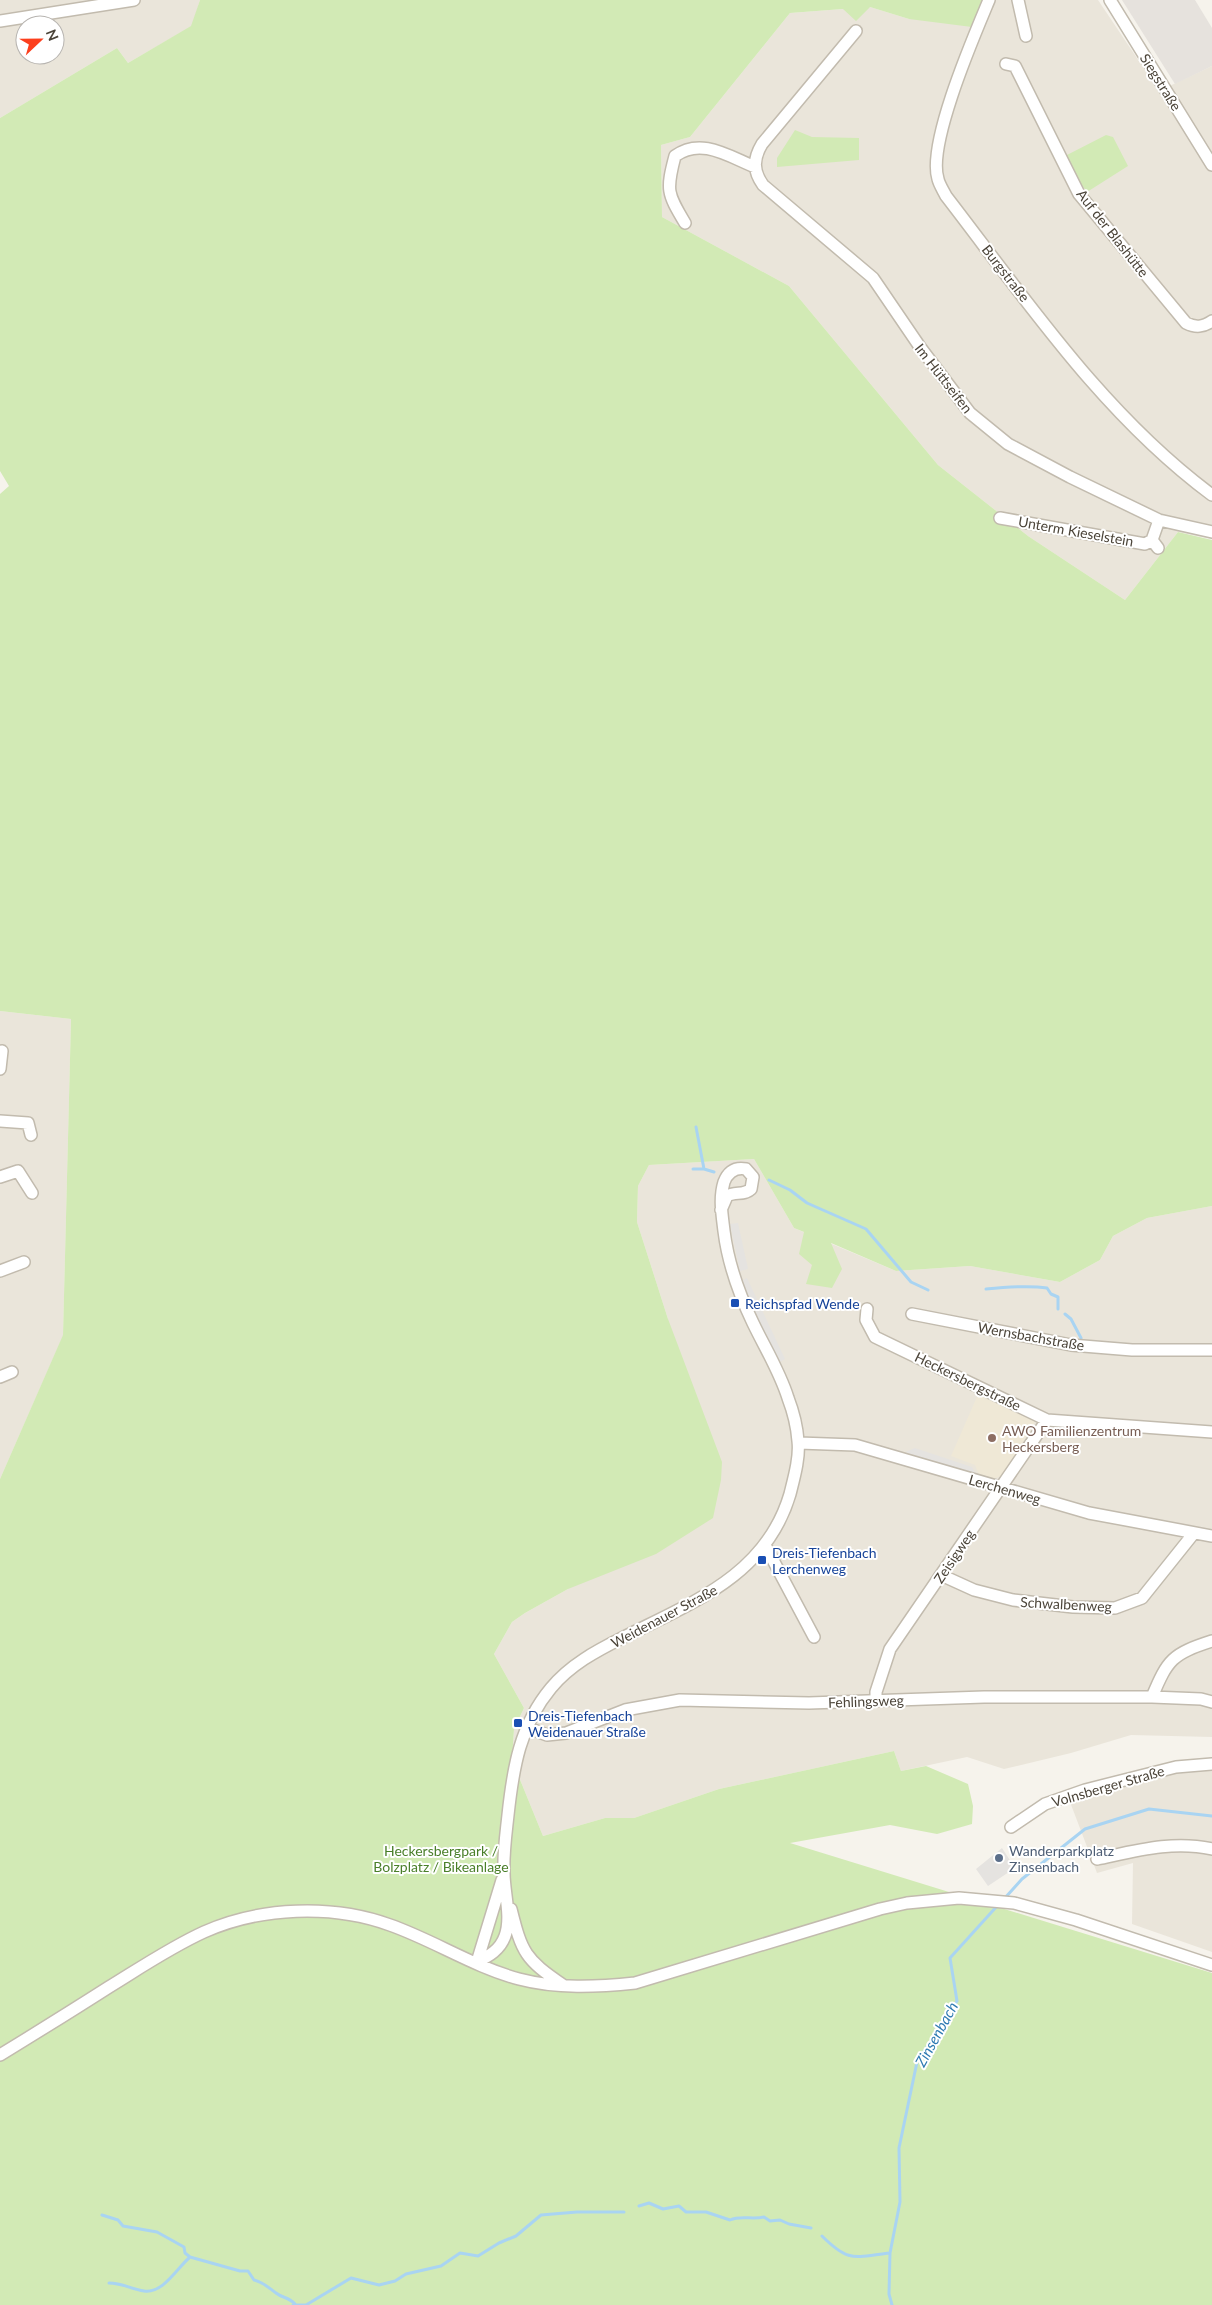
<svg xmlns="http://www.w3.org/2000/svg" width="1212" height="2305" viewBox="0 0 1212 2305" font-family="Lato,sans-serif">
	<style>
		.residential { fill: #eae5da; fill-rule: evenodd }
		.industrial { fill: #e6e2dd }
		.education { fill: #efe8d6 }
		.green { fill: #d2eab5 }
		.parking { fill: #e5e3e0 }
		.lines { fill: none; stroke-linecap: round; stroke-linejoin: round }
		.stream { stroke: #a9d4f2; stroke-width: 3 }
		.minor-casing { stroke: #c2bbae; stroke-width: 14 }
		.minor { stroke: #fff; stroke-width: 11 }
		.transit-dot { fill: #1a4fb4; stroke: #fff; stroke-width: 2 }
		.education-dot { fill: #8d6e63; stroke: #fff; stroke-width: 2 }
		.service-dot { fill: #5c6f8a; stroke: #fff; stroke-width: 2 }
		.labels { text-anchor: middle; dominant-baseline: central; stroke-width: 4; stroke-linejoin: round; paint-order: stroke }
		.street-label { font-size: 14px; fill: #4b4439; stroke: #fff }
		.transit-label { font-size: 14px; fill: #164399; stroke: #fff; text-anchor: start }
		.education-label { font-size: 14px; fill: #785e54; stroke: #fff; text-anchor: start }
		.park-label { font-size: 14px; fill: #4a7f2a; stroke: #fff }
		.service-label { font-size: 14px; fill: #4e5e75; stroke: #fff; text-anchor: start }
		.water-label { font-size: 15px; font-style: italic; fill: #2e7ab2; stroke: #fff }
	</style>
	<rect width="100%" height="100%" fill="#f6f3ec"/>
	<!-- residential -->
	<path class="residential" d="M0,0H200L192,26L128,63L117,48L0,118ZM25,25H55V55H25Z
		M983,0H1098L1159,91L1212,66V539L1178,532L1125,600L1028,536L938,465L789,286L662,217L661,145L690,137L790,13L870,7L909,19Z
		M0,1011L71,1019L63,1336L0,1479Z
		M754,1159L794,1228L896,1271L970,1266L1060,1282L1100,1260L1113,1236L1147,1218L1212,1206V1737L1131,1735L1071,1753L1004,1769L967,1757L901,1771L894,1751L719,1789L634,1818H605L543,1836L512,1760L514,1729L524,1708L494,1654L512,1622L525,1613L568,1589L668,1319L637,1222L638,1186L649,1165Z
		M1212,1769V1952L1132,1924L1133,1863L1097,1873L1070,1802L1088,1792L1171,1772Z"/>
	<!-- industrial -->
	<path class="industrial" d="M1122,0H1195L1212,28V66L1175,84Z"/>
	<!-- education -->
	<path class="education" d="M980,1390L1036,1420L1002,1476L992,1479L979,1475L975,1465L951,1456Z"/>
	<!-- green -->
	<path class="green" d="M200,0H983L972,27L909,19L870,7L856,21L843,9L790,13L690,137L661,145L662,217L789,286L938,465L1028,536L1125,600L1178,532L1212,540V1206L1147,1218L1113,1236L1100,1260L1060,1282L970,1266L896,1271L831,1243L842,1269L832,1288L806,1284L812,1265L799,1254L804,1232L794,1228L754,1159L649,1165L638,1186L637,1222L668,1319L722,1462L721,1480L713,1518L656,1554L568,1589L525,1613L512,1622L494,1654L524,1708L514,1729L512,1760L543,1836L605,1818H634L719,1789L894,1751L901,1771L926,1766L968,1784L973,1806L972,1824L937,1834L890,1825L790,1843L1212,1973V2305H0V1479L63,1335L71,1019L0,1011V494L9,486L0,471V118L117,48L128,63L191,26Z
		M795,130L812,137L859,138V160L777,167V158Z
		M1106,135L1113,137L1128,166L1087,192L1076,177L1065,156Z"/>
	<!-- parking -->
	<path class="parking" d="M738,1223L748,1269L740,1271L730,1224Z
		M747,1278L785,1359L778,1363L741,1281Z
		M915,1448L972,1467L977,1476L905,1452Z
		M1002,1848L1015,1868L988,1886L976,1869Z"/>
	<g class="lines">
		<!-- stream -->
		<path class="stream" d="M696,1127L704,1169
			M693,1169H704L714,1172
			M769,1180L790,1190L807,1203L866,1229L911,1282L928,1290
			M986,1289C1006,1287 1028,1285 1047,1288L1051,1294L1058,1297V1309
			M1065,1314L1071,1319L1081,1338
			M1004,1899L1022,1879L1085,1829L1149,1809L1212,1816
			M639,2206L649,2203L663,2209L679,2206L686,2212H706L730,2220C741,2215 752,2220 764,2217L770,2221L780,2220L789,2224L811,2228
			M102,2215L118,2220L123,2226L157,2232L184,2247L185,2253L190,2257L240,2271H248L254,2280C263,2282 269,2288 276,2293C282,2298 289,2297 295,2304
			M822,2236C849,2263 854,2257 890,2253
			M109,2283C122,2283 131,2289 144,2291C163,2294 177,2268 190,2257
			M293,2305H306L351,2278L379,2285L395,2281L406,2274L441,2266L460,2253L478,2256L499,2243L516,2236L541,2215L577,2212H624
			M892,2305L889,2294L890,2253L900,2202L899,2148L917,2062L957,2001L950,1958L998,1905"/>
		<!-- minor casing -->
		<g class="minor-casing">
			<path id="minor" d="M989,0C974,36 927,144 938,179C939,184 943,190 946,196C1027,301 1104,415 1212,495
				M1018,0L1026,36
				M1110,0L1212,165
				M0,21L134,0
				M856,31L762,144C753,159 753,171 763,185L873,278L920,347L970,413L1008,444L1070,477L1159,520L1212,532
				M1006,64L1015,66L1079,194L1186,323C1196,328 1203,327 1212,321
				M685,223C667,193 666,190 675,156C701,137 728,156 755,167
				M1000,518L1145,544L1152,540
				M1158,548L1152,540L1159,520
				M0,1069L2,1051
				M0,1121L28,1123L31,1135
				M0,1177L18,1171L32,1193
				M0,1271L24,1262
				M867,1309L866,1320L875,1337L1047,1420L1212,1432
				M912,1314L1071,1345L1132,1350H1212
				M0,1377L12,1372
				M799,1443L855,1445L1089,1513L1212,1536
				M765,1545L814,1637
				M941,1575L974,1590L1013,1600L1073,1607L1115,1608L1142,1598L1194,1533
				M1152,1697C1168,1659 1172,1654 1212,1641
				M876,1699V1692L890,1649L1047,1420
				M526,1727L547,1735L566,1733L625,1710L680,1700L809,1703L984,1697H1152L1201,1699L1212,1702
				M1011,1827L1045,1804L1085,1790L1176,1767L1212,1764
				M1097,1859C1135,1851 1173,1840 1212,1849
				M511,1909C522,1953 525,1959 563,1985
				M477,1962C489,1956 500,1950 505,1936C512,1917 504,1893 504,1873C503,1854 506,1834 508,1815C513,1768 520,1725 551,1688C570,1665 596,1651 622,1638C691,1603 766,1576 790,1494C794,1478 800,1457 798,1441C797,1427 793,1411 788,1398C780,1372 765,1348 753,1323C739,1294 728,1263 724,1231C722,1214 719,1198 724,1182C728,1172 735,1167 746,1169L753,1177L751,1189C744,1196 735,1191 727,1196L721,1210
				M477,1962L502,1880
				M0,2055C36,2033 73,2010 109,1987C140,1968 171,1947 204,1932C260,1907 332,1904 390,1925C433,1940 474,1967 519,1979C557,1989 597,1987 635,1983L880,1909L907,1903L959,1898L1014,1903L1076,1920L1212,1965"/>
		</g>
		<!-- minor -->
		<use href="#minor" class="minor"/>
	</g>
	<!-- markers -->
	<g class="transit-dot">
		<rect x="730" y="1298" width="10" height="10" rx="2.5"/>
		<rect x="757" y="1555" width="10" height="10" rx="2.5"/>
		<rect x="513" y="1718" width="10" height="10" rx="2.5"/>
	</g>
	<circle class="education-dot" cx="992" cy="1438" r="5"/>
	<circle class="service-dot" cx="999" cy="1858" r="5"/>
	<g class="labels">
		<!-- street labels -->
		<g class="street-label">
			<text transform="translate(1161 82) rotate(58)">Siegstraße</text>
			<text transform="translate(1113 233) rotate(52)">Auf der Blashütte</text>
			<text transform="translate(1006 273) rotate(52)">Burgstraße</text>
			<text transform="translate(944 378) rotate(52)">Im Hüttseifen</text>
			<text transform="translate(1076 531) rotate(10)">Unterm Kieselstein</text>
			<text transform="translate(1031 1336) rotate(10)">Wernsbachstraße</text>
			<text transform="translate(968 1381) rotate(26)">Heckersbergstraße</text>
			<text transform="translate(1005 1489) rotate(16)">Lerchenweg</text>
			<text transform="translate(954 1556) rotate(-56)">Zeisigweg</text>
			<text transform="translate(1066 1604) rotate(3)">Schwalbenweg</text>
			<text transform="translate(664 1616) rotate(-28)">Weidenauer Straße</text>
			<text transform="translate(866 1701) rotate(-2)">Fehlingsweg</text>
			<text transform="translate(1108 1786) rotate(-16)">Volnsberger Straße</text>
		</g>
		<!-- transit labels -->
		<g class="transit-label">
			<text x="745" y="1303">Reichspfad Wende</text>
			<text x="772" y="1552">Dreis-Tiefenbach<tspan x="772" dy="16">Lerchenweg</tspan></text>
			<text x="528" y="1715">Dreis-Tiefenbach<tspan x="528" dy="16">Weidenauer Straße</tspan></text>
		</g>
		<!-- education labels -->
		<g class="education-label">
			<text x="1002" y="1430">AWO Familienzentrum<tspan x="1002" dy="16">Heckersberg</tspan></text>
		</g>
		<!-- park labels -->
		<g class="park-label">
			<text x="441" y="1850">Heckersbergpark /<tspan x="441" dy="16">Bolzplatz / Bikeanlage</tspan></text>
		</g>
		<!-- service labels -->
		<g class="service-label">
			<text x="1009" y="1850">Wanderparkplatz<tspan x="1009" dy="16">Zinsenbach</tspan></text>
		</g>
		<!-- water labels -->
		<g class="water-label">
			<text transform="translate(936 2034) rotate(-61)">Zinsenbach</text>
		</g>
	</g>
	<!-- north arrow -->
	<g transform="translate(40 40) rotate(68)"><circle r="24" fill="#ffffff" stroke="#b7b4b0"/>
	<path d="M0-4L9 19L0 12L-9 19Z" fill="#fc3f1d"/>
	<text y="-8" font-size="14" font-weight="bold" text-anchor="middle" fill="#4b4439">N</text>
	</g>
</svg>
